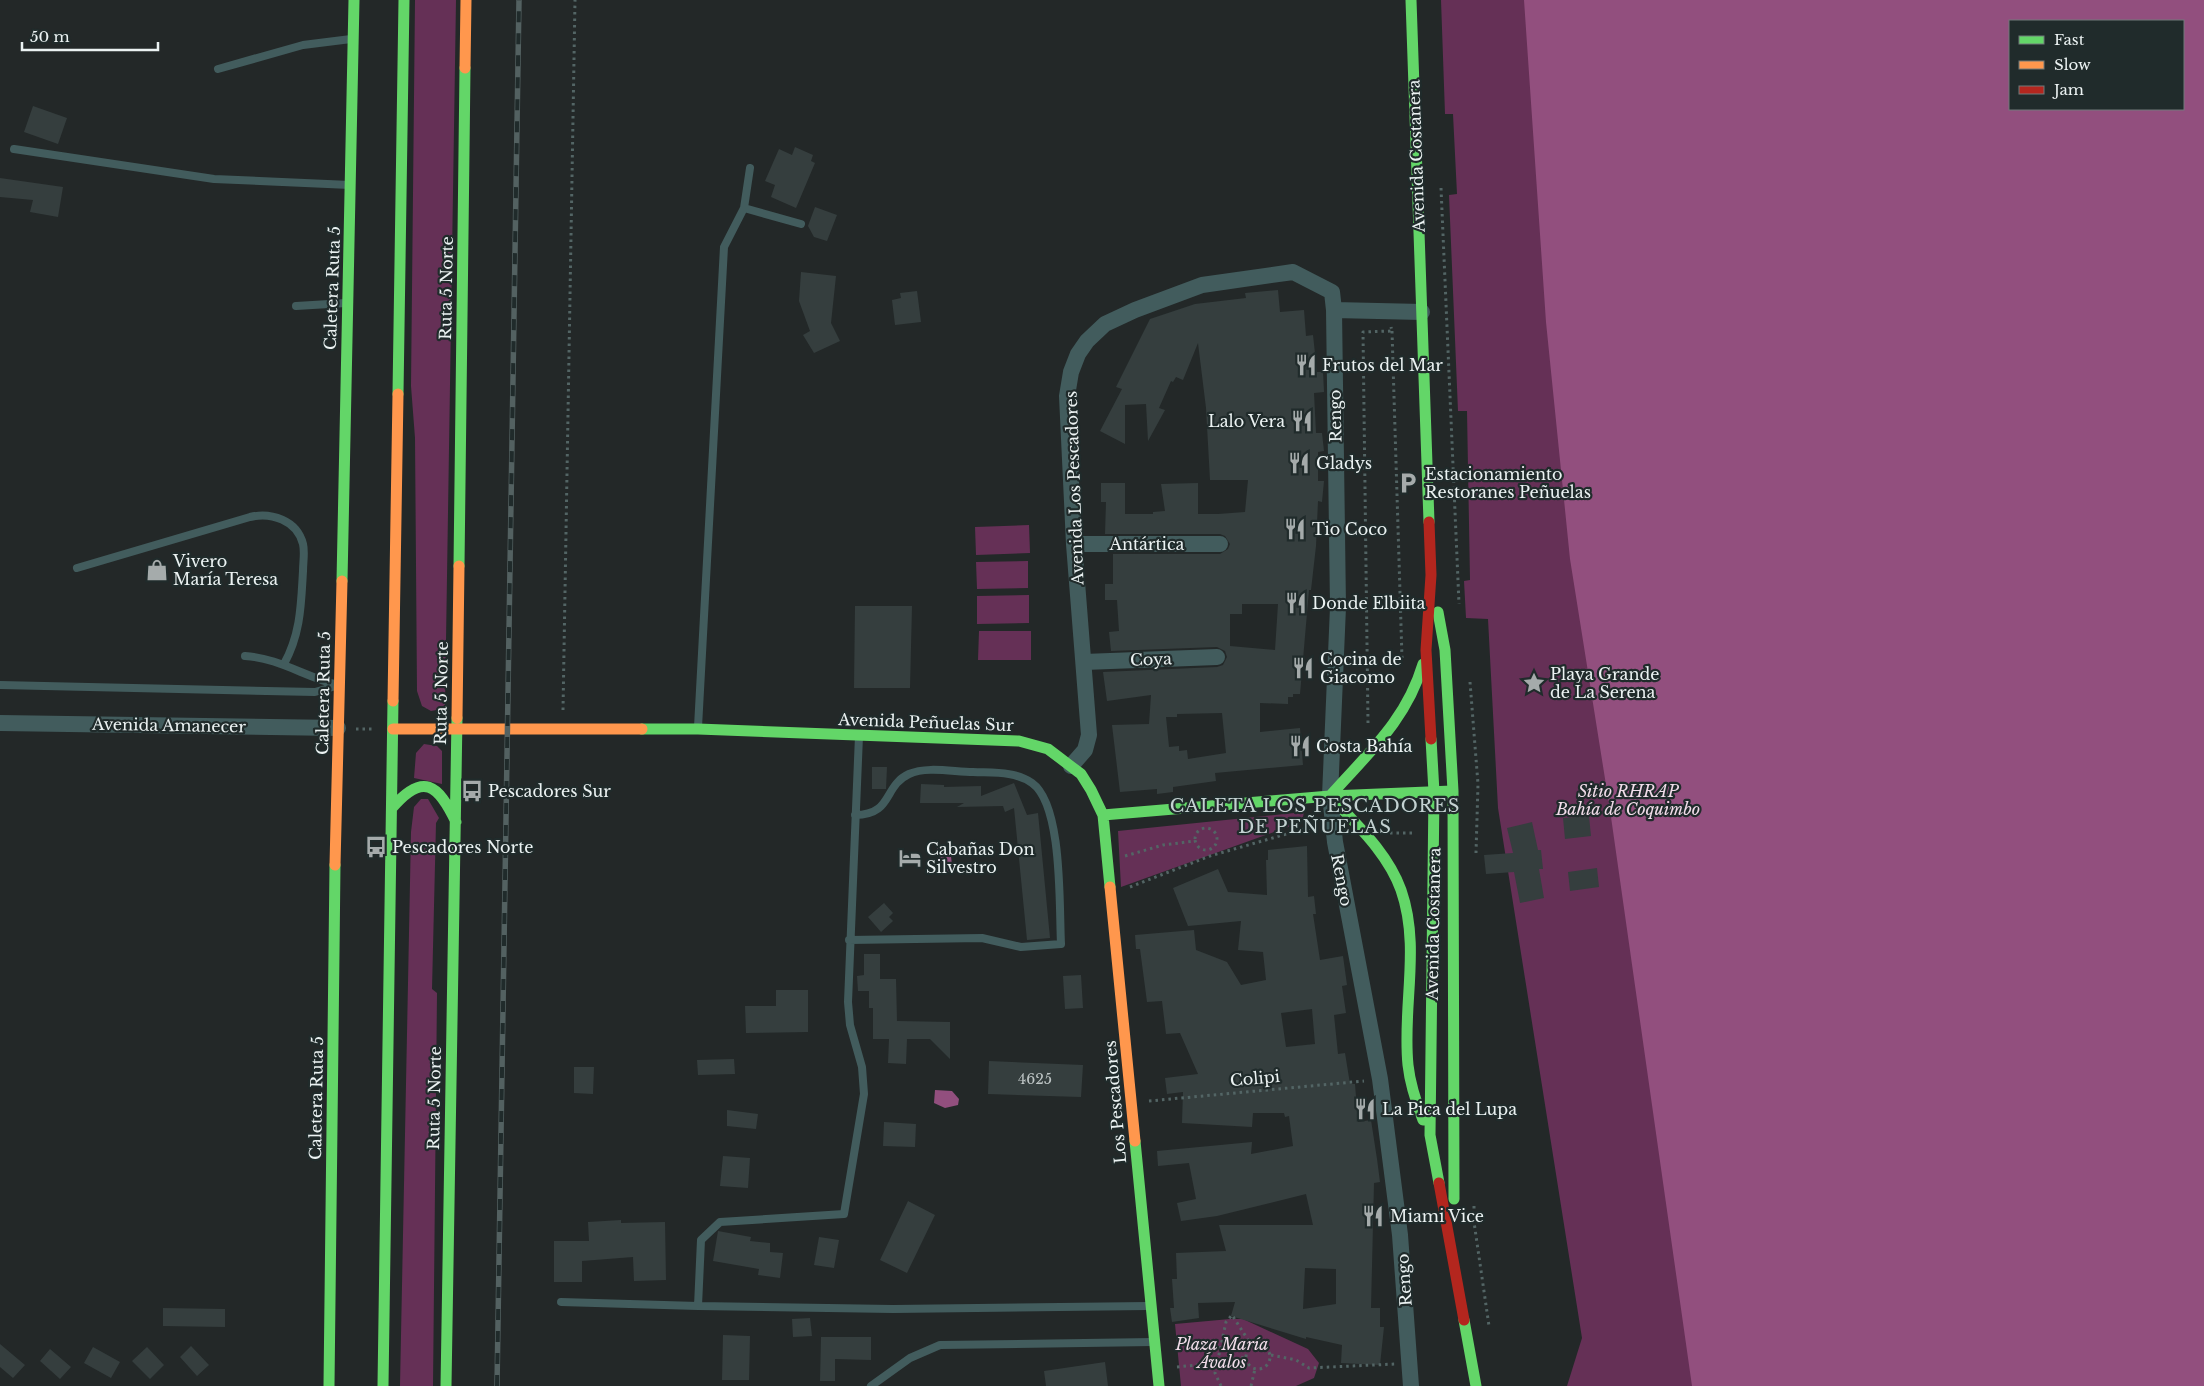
<svg xmlns="http://www.w3.org/2000/svg" width="2204" height="1386" viewBox="0 0 2204 1386" font-family="'Libre Baskerville',serif">
	<style>
		.green { fill: #653056 }
		.water { fill: #924f7e; fill-rule: evenodd }
		.building { fill: #353e3e; fill-rule: evenodd }
		.lines { fill: none; stroke-linecap: round; stroke-linejoin: round }
		.path { stroke: #536565; stroke-width: 3; stroke-dasharray: 2.5 4; stroke-linecap: butt }
		.lane { stroke: #425c5d; stroke-width: 8 }
		.street { stroke: #425c5d; stroke-width: 16 }
		.fast { stroke: #63d668; stroke-width: 11 }
		.slow { stroke: #ff974d; stroke-width: 11 }
		.jam { stroke: #b3261e; stroke-width: 11 }
		.rail-casing { stroke: #536161; stroke-width: 5.5 }
		.rail { stroke: #202b2b; stroke-width: 4; stroke-dasharray: 11; stroke-linecap: butt }
		.labels { text-anchor: middle; dominant-baseline: central; stroke-width: 4.5; stroke-linejoin: round; paint-order: stroke }
		.number-label { font-size: 14px; fill: #bec5c5 }
		.street-label { font-size: 16px; fill: #ebf2f2; stroke: #202b2b }
		.poi-label { font-size: 16px; fill: #ebf2f2; stroke: #202b2b; text-anchor: start }
		.park-label { font-size: 16px; font-style: italic; fill: #f2ddea; stroke: #202b2b }
		.neighbourhood-label { font-size: 18px; letter-spacing: 1px; fill: #c4d2d2; stroke: #202b2b }
	</style>
	<rect width="100%" height="100%" fill="#232828"/>
	<!-- green -->
	<path class="green" d="M415,0H456L445,705L442,709L431,711L422,706L417,691L415,438L411,386Z
		M1441,0H1684L1847,1386H1567L1582,1338L1498,808L1488,619L1466,618L1464,581L1470,580L1467,411H1458L1449,195L1457,194L1453,114H1445Z
		M1029,525L1030,553L976,555L975,527Z
		M1028,561V588L977,589L976,562Z
		M1029,595V623L977,624V596Z
		M979,631H1031V660H978Z
		M424,744L437,746L442,751V784L414,778L416,753Z
		M421,799H428L439,818L436,823L432,989L437,993L433,1386H400L411,832L414,807Z
		M1304,812L1302,822L1121,887L1118,831Z
		M1230,1319H1243L1308,1349L1319,1363L1314,1378L1296,1386H1181L1175,1324Z"/>
	<!-- water -->
	<path class="water" d="M1524,0H2204V1386H1692L1610,810L1570,559L1546,322ZM2183,21V109H2010V21Z
		M950,846L952,866L956,868L955,871L940,873L937,847Z
		M935,1090L952,1091L959,1099L958,1105L945,1108L934,1103Z"/>
	<!-- building -->
	<path class="building" d="M33,106L67,118L58,144L24,132Z
		M795,147L813,155L811,161L815,163L796,208L771,197L775,185L765,181L779,149L792,155Z
		M0,178L63,187L58,217L30,212L33,200L0,197Z
		M815,207L837,215L827,241L814,237L808,226Z
		M801,272L836,276L831,323L840,341L814,353L803,335L810,331L799,301Z
		M1278,290L1280,312L1304,310L1306,336L1313,335L1317,372H1323L1324,392L1314,393L1316,433H1322L1324,451L1318,452V481H1324L1322,502L1318,501L1316,546L1311,590H1309L1300,694H1293V697H1288V704L1260,703V732L1300,728L1303,765L1215,773L1216,781L1173,787V792L1157,794V789L1120,792L1112,725L1149,724L1151,695L1107,701L1103,672L1217,667L1223,665L1227,657L1225,651L1217,647L1111,651L1109,632L1119,631L1117,600H1105V584H1113V554H1220L1228,549L1230,544L1225,536L1220,534H1105L1106,502H1101V483H1125V514H1153V512L1165,511L1161,484L1198,483V514H1218L1245,512L1248,480H1210L1206,408L1198,343L1183,380L1176,377L1173,382L1171,381L1159,408L1165,410L1148,441L1146,404L1125,405V444L1100,431L1122,389L1116,387L1150,319L1195,304L1246,298L1245,293ZM1242,604H1278L1275,650L1230,646V614H1242ZM1222,713L1226,753L1188,759L1187,750L1179,751V746L1169,747L1166,717H1177V714Z
		M917,291L921,322L895,325L892,300L901,298L900,293Z
		M855,606H912L910,688H854Z
		M872,767H887L886,789H872Z
		M1014,783L1027,815L1038,813L1050,938L1027,940L1014,808L1005,812L1003,806L957,807L964,803H920L921,784L944,785V787L981,786V796Z
		M1589,816L1591,836L1565,839L1563,818Z
		M1532,822L1538,850H1541L1543,869H1539L1544,898L1520,903L1514,872L1486,874L1484,855L1513,853L1507,828Z
		M1307,846L1308,897L1314,896L1316,914H1313L1320,960L1343,956L1347,985L1342,986L1346,1013L1334,1015L1338,1054L1345,1053L1350,1084H1355L1358,1122L1371,1120L1377,1159L1380,1182L1374,1183L1371,1308H1380V1327H1384L1380,1365L1341,1363L1342,1345L1306,1337V1339L1231,1316L1235,1302L1198,1303L1199,1318L1172,1322L1170,1308H1174L1172,1279H1177L1176,1253L1226,1251L1219,1225H1313L1306,1194L1217,1216L1181,1221L1177,1203L1196,1199L1189,1163L1158,1166L1157,1151L1252,1142L1251,1154L1293,1146L1289,1116L1285,1117L1284,1113H1253L1252,1127L1182,1123L1183,1092L1167,1094L1165,1078L1198,1074L1180,1033L1166,1034L1162,1001L1147,1002L1140,949H1136L1135,935L1194,930L1196,950L1227,962L1241,985L1266,980L1263,952L1238,950L1241,921L1188,926L1173,888L1218,869L1228,892L1267,895L1266,860H1268V850ZM1312,1009L1315,1044L1286,1047L1281,1013ZM1305,1268L1336,1269V1304L1303,1309Z
		M1597,868L1599,887L1570,891L1568,872Z
		M884,903L893,913L889,917L893,921L881,932L868,917Z
		M864,954H880V979H896L897,1021L950,1022V1059L930,1039H907L906,1064L888,1063L889,1039H873V1008H869V991H858L857,976L864,975Z
		M1081,975L1083,1008L1065,1009L1063,976Z
		M776,990H808V1032L746,1033L745,1006H776Z
		M734,1059L735,1074L698,1075L697,1060Z
		M989,1061L1083,1065L1081,1097L988,1094Z
		M574,1067H594L593,1094L574,1093Z
		M727,1110L758,1114L756,1129L727,1126Z
		M884,1122L916,1124L915,1147L883,1146Z
		M723,1156L750,1158L748,1188L720,1186Z
		M908,1201L935,1215L907,1273L880,1260Z
		M621,1220V1223L665,1222L666,1280L634,1281L633,1257L582,1261V1282H554V1241H589L588,1222Z
		M718,1231L751,1237L750,1241L770,1243V1252L783,1253L780,1278L758,1275L759,1269L713,1261Z
		M819,1237L839,1240L834,1268L814,1265Z
		M163,1308L225,1309V1327L163,1326Z
		M810,1318L812,1336L793,1337L792,1319Z
		M723,1335L750,1336L749,1380H722Z
		M821,1337H871V1360L835,1359V1381H820Z
		M0,1344L25,1365L13,1378L0,1367Z
		M191,1346L209,1365L197,1376L180,1357Z
		M93,1347L120,1362L111,1378L84,1363Z
		M147,1347L164,1365L150,1379L132,1361Z
		M50,1349L71,1367L60,1379L40,1361Z
		M1105,1362L1108,1386H1046L1044,1371Z"/>
	<g class="lines">
		<!-- path -->
		<path class="path" d="M1441,188L1459,604
			M1392,331L1402,658
			M1470,682L1478,784L1476,853
			M563,710L575,0
			M1368,723L1363,332L1392,331L1391,327
			M356,729H372
			M1195 839a11 11 0 1 1 22 0a11 11 0 1 1-22 0Z
			M1390,833H1414
			M1125,856L1163,845L1195,841
			M1130,887L1210,856L1304,829L1317,828
			M1149,1101L1364,1081
			M1474,1206V1222L1489,1326
			M1246 1357a12 12 0 1 1 24 0a12 12 0 1 1-24 0Z
			M1271,1355L1296,1360L1309,1368L1395,1364
			M1177,1367L1217,1363L1246,1357
			M1221,1386L1215,1373L1226,1322L1232,1315L1252,1346
			M1251,1386L1255,1369"/>
		<!-- lane -->
		<path class="lane" d="M218,69L303,45L351,39
			M14,149L214,179L350,185
			M744,208L801,224
			M296,306L346,303
			M77,568L250,517C271,512 297,520 303,544C305,552 303,562 303,571C301,604 301,633 284,664
			M245,656C279,658 305,677 338,685
			M0,685L315,692L336,686
			M698,727L724,247L744,208L750,168
			M859,736L848,1002L850,1025L862,1067L864,1094L844,1214L720,1222L701,1240L698,1306L893,1309L1148,1306
			M849,940L982,938L1021,947L1061,944C1059,906 1063,805 1032,783C1015,771 993,773 973,772C954,772 927,766 909,774C883,786 893,815 855,815
			M561,1302L698,1306
			M871,1386L910,1358L940,1345L1153,1342"/>
		<!-- street -->
		<path class="street" d="M1334,310L1422,312
			M1074,544H1220
			M1084,662L1217,657
			M0,723L338,728
			M1071,766L1085,750L1089,735L1074,544L1067,396L1071,372L1078,354L1087,341L1105,324L1135,310L1202,285L1293,272L1332,292L1334,310L1338,607L1330,796L1335,842L1380,1079L1400,1235L1411,1386"/>
		<!-- fast -->
		<path class="fast" d="M1411,0L1429,522
			M398,394L404,0
			M459,566L465,68
			M342,581L354,0
			M1438,612L1445,650L1453,791L1454,1199
			M1423,664C1406,721 1368,753 1330,796C1356,824 1388,853 1401,890C1421,947 1402,1007 1408,1065C1410,1084 1416,1102 1423,1120
			M642,729H698L1019,741L1048,749L1081,774L1091,790L1103,815L1110,887
			M1431,739L1434,792L1430,1135L1439,1183
			M392,808C423,772 438,784 456,822
			M1103,815L1330,796L1452,791
			M1135,1141L1159,1386
			M1464,1320L1476,1386
			M329,1386L335,865
			M383,1386L393,701
			M446,1386L457,718"/>
		<!-- slow -->
		<path class="slow" d="M465,68L466,0
			M393,701L398,394
			M457,718L459,566
			M393,729H642
			M335,865L342,581
			M1110,887L1135,1141"/>
		<!-- jam -->
		<path class="jam" d="M1429,522L1431,575L1426,650L1431,739
			M1439,1183L1464,1320"/>
		<!-- rail casing -->
		<g class="rail-casing">
			<path id="rail" d="M497,1386L519,0"/>
		</g>
		<!-- rail -->
		<use href="#rail" class="rail"/>
	</g>
	<!-- icons -->
	<defs>
		<g id="restaurant-bare" transform="scale(1.725)"><path d="M-5-6h1v4h1v-4h1v4h1v-4h1v5L-1.5 .5V6h-2V.5L-5-1ZM5-6V6H3V1.5H1.5Q1.5-4 5-6Z" fill="#a5abab" stroke="#202b2b" stroke-width="2.5" paint-order="stroke"/></g>
		<g id="parking-bare" transform="scale(1.725)"><path d="M-3.5-5.5H1a3.5 3.5 0 0 1 0 7H-1V5.5H-3.5ZM-1-3.4V-.6H.8a1.4 1.4 0 0 0 0-2.8Z" fill="#a5abab" stroke="#202b2b" stroke-width="2.5" paint-order="stroke"/></g>
		<g id="shop-bare" transform="scale(1.725)"><path d="M-5-2.5h2.3a2.7 3.5 0 0 1 5.4 0H5L5.5 6h-11ZM-1.5-2.5h3a1.5 2.3 0 0 0-3 0Z" fill="#a5abab" stroke="#202b2b" stroke-width="2.5" paint-order="stroke"/></g>
		<g id="sight-bare" transform="scale(1.725)"><path d="M0-6L1.8-2.2L6-1.7L2.9 1.2L3.7 5.4L0 3.3L-3.7 5.4L-2.9 1.2L-6-1.7L-1.8-2.2Z" fill="#a5abab" stroke="#202b2b" stroke-width="2.5" paint-order="stroke"/></g>
		<g id="bus-bare" transform="scale(1.725)"><path d="M-5-6H5V4H4V6H2V4H-2V6H-4V4H-5ZM-3.5-4V0h7V-4ZM-3.5 1.2v1.5H-2V1.2ZM2 1.2v1.5H3.5V1.2Z" fill="#a5abab" stroke="#202b2b" stroke-width="2.5" paint-order="stroke"/></g>
		<g id="hotel-bare" transform="scale(1.725)"><path d="M-6-4.5h1.5V1H6V5H4.5V3h-9V5H-6ZM-4 0a1.8 1.8 0 1 1 3.6 0ZM.5 0V-2.5h3Q6-2.5 6 0Z" fill="#a5abab" stroke="#202b2b" stroke-width="2.5" paint-order="stroke"/></g>
	</defs>
	<g fill-rule="evenodd">
		<use href="#restaurant-bare" x="1306" y="365"/>
		<use href="#restaurant-bare" x="1302" y="421"/>
		<use href="#restaurant-bare" x="1299" y="463"/>
		<use href="#parking-bare" x="1408" y="483"/>
		<use href="#restaurant-bare" x="1295" y="529"/>
		<use href="#shop-bare" x="157" y="570"/>
		<use href="#restaurant-bare" x="1296" y="603"/>
		<use href="#restaurant-bare" x="1303" y="668"/>
		<use href="#sight-bare" x="1534" y="683"/>
		<use href="#restaurant-bare" x="1300" y="746"/>
		<use href="#bus-bare" x="472" y="791"/>
		<use href="#bus-bare" x="376" y="847"/>
		<use href="#hotel-bare" x="910" y="858"/>
		<use href="#restaurant-bare" x="1365" y="1109"/>
		<use href="#restaurant-bare" x="1373" y="1216"/>
	</g>
	<g class="labels">
		<!-- number labels -->
		<g class="number-label">
			<text x="1035" y="1079">4625</text>
		</g>
		<!-- street labels -->
		<g class="street-label">
			<text transform="translate(1416 156) rotate(-92)">Avenida Costanera</text>
			<text transform="translate(332 288) rotate(-88)">Caletera Ruta 5</text>
			<text transform="translate(446 288) rotate(-89)">Ruta 5 Norte</text>
			<text transform="translate(1335 416) rotate(-91)">Rengo</text>
			<text transform="translate(1074 488) rotate(-92)">Avenida Los Pescadores</text>
			<text x="1147" y="544">Antártica</text>
			<text transform="translate(1151 659) rotate(-2)">Coya</text>
			<text transform="translate(323 693) rotate(-89)">Caletera Ruta 5</text>
			<text transform="translate(441 693) rotate(-89)">Ruta 5 Norte</text>
			<text transform="translate(926 722) rotate(2)">Avenida Peñuelas Sur</text>
			<text transform="translate(169 725) rotate(1)">Avenida Amanecer</text>
			<text transform="translate(1342 880) rotate(79)">Rengo</text>
			<text transform="translate(1433 924) rotate(-89)">Avenida Costanera</text>
			<text transform="translate(1255 1078) rotate(-5)">Colipi</text>
			<text transform="translate(316 1098) rotate(-89)">Caletera Ruta 5</text>
			<text transform="translate(434 1098) rotate(-89)">Ruta 5 Norte</text>
			<text transform="translate(1115 1102) rotate(-95)">Los Pescadores</text>
			<text transform="translate(1404 1280) rotate(-94)">Rengo</text>
		</g>
		<!-- poi labels -->
		<g class="poi-label">
			<text x="1322" y="365">Frutos del Mar</text>
			<text x="1285" y="421" text-anchor="end">Lalo Vera</text>
			<text x="1316" y="463">Gladys</text>
			<text x="1425" y="474">Estacionamiento<tspan x="1425" dy="18">Restoranes Peñuelas</tspan></text>
			<text x="1312" y="529">Tio Coco</text>
			<text x="173" y="561">Vivero<tspan x="173" dy="18">María Teresa</tspan></text>
			<text x="1312" y="603">Donde Elbiita</text>
			<text x="1320" y="659">Cocina de<tspan x="1320" dy="18">Giacomo</tspan></text>
			<text x="1550" y="674">Playa Grande<tspan x="1550" dy="18">de La Serena</tspan></text>
			<text x="1316" y="746">Costa Bahía</text>
			<text x="488" y="791">Pescadores Sur</text>
			<text x="392" y="847">Pescadores Norte</text>
			<text x="926" y="849">Cabañas Don<tspan x="926" dy="18">Silvestro</tspan></text>
			<text x="1382" y="1109">La Pica del Lupa</text>
			<text x="1390" y="1216">Miami Vice</text>
		</g>
		<!-- park labels -->
		<g class="park-label">
			<text x="1628" y="791">Sitio RHRAP<tspan x="1628" dy="18">Bahía de Coquimbo</tspan></text>
			<text x="1222" y="1344">Plaza María<tspan x="1222" dy="18">Ávalos</tspan></text>
		</g>
		<!-- neighbourhood labels -->
		<g class="neighbourhood-label">
			<text x="1315" y="806">CALETA LOS PESCADORES<tspan x="1315" dy="21">DE PEÑUELAS</tspan></text>
		</g>
	</g>
	<!-- legend -->
	<rect x="2009" y="20" width="175" height="90" fill="#202b2b" stroke="#717b7b"/>
	<rect x="2019" y="36" width="25" height="8" fill="#63d668" stroke="#717b7b"/>
	<text x="2054" y="45" font-size="15" fill="#ebf2f2">Fast</text>
	<rect x="2019" y="61" width="25" height="8" fill="#ff974d" stroke="#717b7b"/>
	<text x="2054" y="70" font-size="15" fill="#ebf2f2">Slow</text>
	<rect x="2019" y="86" width="25" height="8" fill="#b3261e" stroke="#717b7b"/>
	<text x="2054" y="95" font-size="15" fill="#ebf2f2">Jam</text>
	<!-- scale -->
	<path d="M22 42v8h136v-8" fill="none" stroke="#ebf2f2" stroke-width="2.5"/>
	<text x="30" y="42" font-size="15" fill="#ebf2f2" stroke="#202b2b" stroke-width="4" paint-order="stroke">50 m</text>
</svg>
